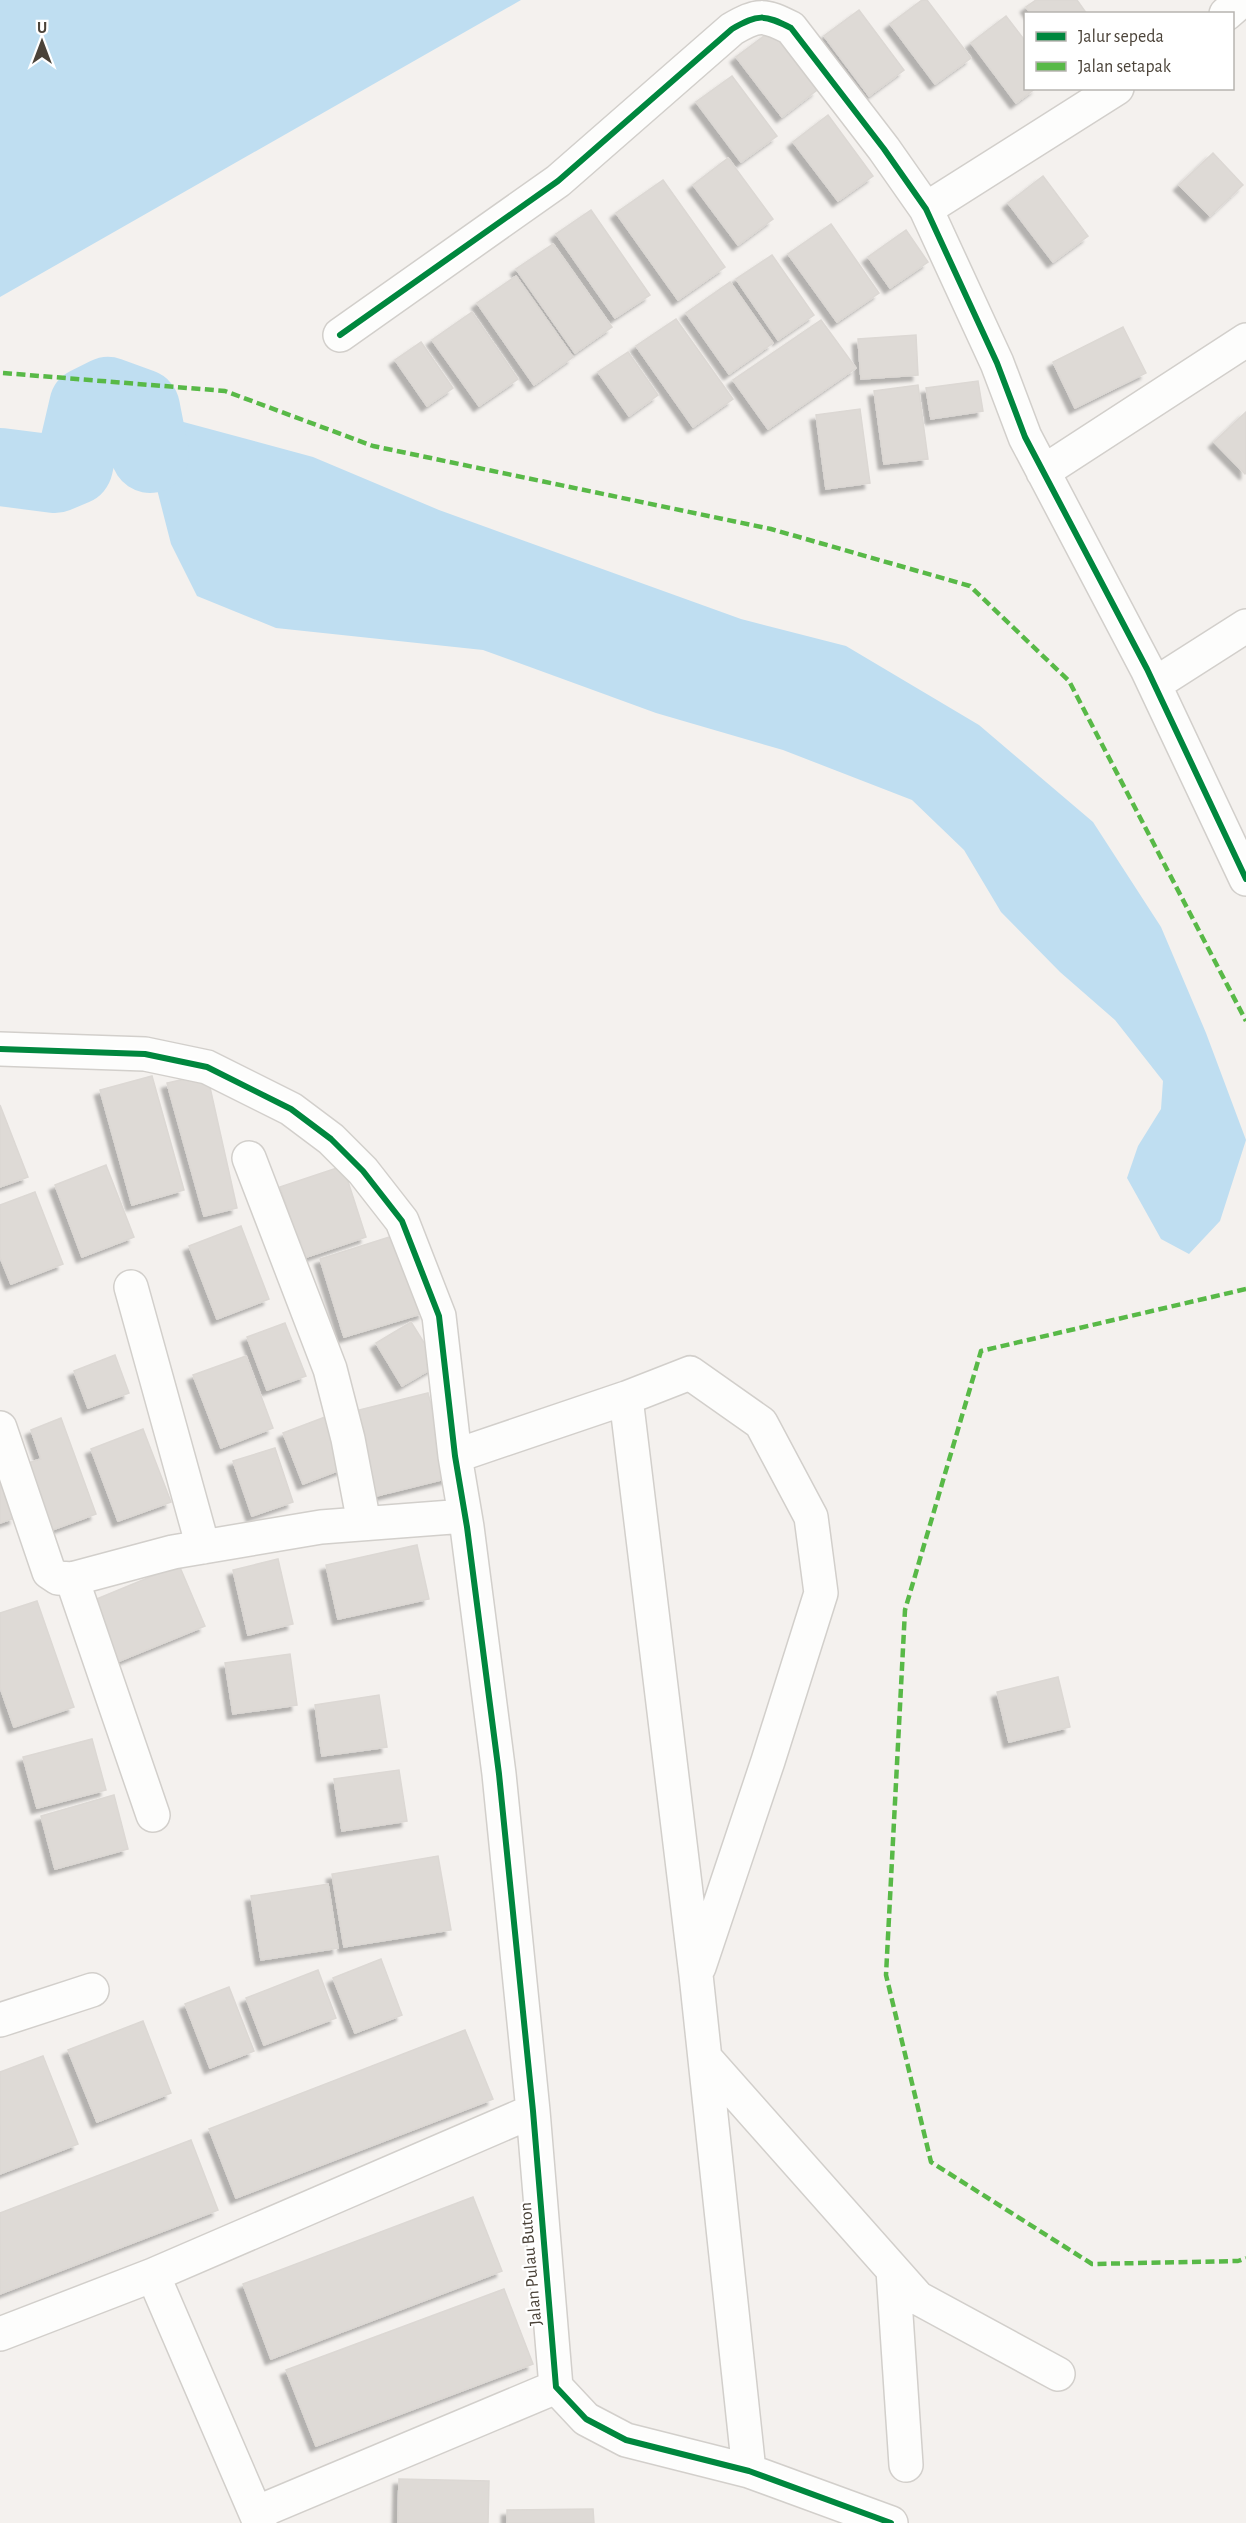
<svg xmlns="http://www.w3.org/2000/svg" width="1246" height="2523" viewBox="0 0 1246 2523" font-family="'Alegreya Sans',sans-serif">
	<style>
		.water { fill: #bfdef1 }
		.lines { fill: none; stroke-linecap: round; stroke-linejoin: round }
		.river { stroke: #bfdef1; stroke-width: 78 }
		.building { fill: #dedad6; stroke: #dcd8d4; stroke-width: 1.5; filter: url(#shadow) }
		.street-casing { stroke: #d2cfcb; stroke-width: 36 }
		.street { stroke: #fdfdfc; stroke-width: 33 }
		.quiet { stroke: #58b947; stroke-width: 4.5; stroke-dasharray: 9 4.5; stroke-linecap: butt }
		.cycleway-casing { stroke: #fff; stroke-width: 10 }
		.cycleway { stroke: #00873e; stroke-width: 6 }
		.labels { text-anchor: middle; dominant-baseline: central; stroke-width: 4.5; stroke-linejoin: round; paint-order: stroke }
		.street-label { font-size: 18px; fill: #4b4339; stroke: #fff }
	</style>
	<defs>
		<filter id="shadow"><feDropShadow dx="-5.5" dy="5.5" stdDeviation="1.5" flood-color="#0004"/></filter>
	</defs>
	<rect width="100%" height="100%" fill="#f4f1ee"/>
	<!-- water -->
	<path class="water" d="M0,0H521L0,297Z
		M176,420L313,457L439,510L741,619L846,646L979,725L1093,822L1161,927L1206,1033L1246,1140L1220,1221L1189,1254L1161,1239L1127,1178L1138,1146L1161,1109L1163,1081L1115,1020L1060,972L1001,912L964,850L912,800L783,750L656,713L483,650L276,628L197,596L171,544L150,462L151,434Z"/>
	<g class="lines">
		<!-- river -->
		<path class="river" d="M0,467L55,474L74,466L88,406L108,396L141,408L150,454"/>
	</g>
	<!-- building -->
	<path class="building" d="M922,0H927L971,58L935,84L890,24Z
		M1036,0H1077L1087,14H1031L1026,7Z
		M859,10L904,70L869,96L824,36Z
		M1006,16L1026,42V88H1036L1016,103L971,43Z
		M772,30L817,90L782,117L736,57Z
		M732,76L777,136L741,162L696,102Z
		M828,115L873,176L838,201L793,142Z
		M1213,153L1243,185L1210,216L1179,185Z
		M728,158L773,219L738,245L693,185Z
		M1043,176L1088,236L1053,262L1008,203Z
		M663,180L725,267L678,300L616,213Z
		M591,210L650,295L615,318L556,234Z
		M831,224L879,293L837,322L788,254Z
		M906,230L928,262L890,288L868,257Z
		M553,244L612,327L575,353L516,269Z
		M772,255L814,315L778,340L736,279Z
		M516,276L573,357L534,385L477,303Z
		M730,282L773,343L729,374L686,313Z
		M472,312L518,379L479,406L432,340Z
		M676,319L733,399L693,427L636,346Z
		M821,320L856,368L768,429L733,380Z
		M1123,327L1146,373L1075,408L1053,362Z
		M916,335L918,375L861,379L858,339Z
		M421,342L453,388L427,406L395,360Z
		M628,352L658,395L629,416L598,372Z
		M978,381L983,411L931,419L926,388Z
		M918,385L928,459L884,464L874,391Z
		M860,409L870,483L826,489L816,415Z
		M1246,412V473L1245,474L1214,442Z
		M207,1074L237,1208L204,1216L167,1083Z
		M152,1076L184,1190L132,1205L100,1090Z
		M0,1105L28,1177L0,1187Z
		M106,1165L134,1237L82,1257L55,1185Z
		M343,1166L366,1237L304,1258L280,1187Z
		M35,1192L63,1264L11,1284L0,1257V1205Z
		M241,1226L269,1299L217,1319L189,1246Z
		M399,1234L424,1313L344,1337L320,1259Z
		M411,1322L438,1365L402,1386L376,1343Z
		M285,1323L306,1376L267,1390L247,1337Z
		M115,1355L129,1393L88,1408L74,1371Z
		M246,1356L273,1428L221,1448L193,1375Z
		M428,1393L449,1478L376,1496L355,1411Z
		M325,1417L345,1468L303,1484L283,1433Z
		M61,1418L96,1514L52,1530L28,1463L41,1459L31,1430Z
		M143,1429L171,1502L118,1521L91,1449Z
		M275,1448L293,1502L252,1516L233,1461Z
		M0,1475L15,1518L0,1523Z
		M417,1545L429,1599L338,1619L326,1565Z
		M278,1559L293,1624L248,1635L233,1570Z
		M179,1565L205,1626L117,1662L92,1601Z
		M37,1601L74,1707L14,1727L0,1687V1613Z
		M290,1654L297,1705L233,1714L225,1663Z
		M1058,1677L1070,1727L1009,1742L997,1692Z
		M379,1695L387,1747L322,1756L315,1705Z
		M92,1739L106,1790L37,1808L23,1757Z
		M399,1770L407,1821L342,1831L334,1779Z
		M114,1795L128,1849L55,1869L41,1816Z
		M438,1856L451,1930L344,1947L332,1874Z
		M328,1884L338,1948L261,1960L251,1896Z
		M381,1959L402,2015L355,2033L333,1978Z
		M318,1970L336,2018L264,2045L246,1998Z
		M229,1987L254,2051L210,2068L185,2004Z
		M143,2021L171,2093L97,2122L68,2050Z
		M465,2030L493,2099L236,2198L209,2129Z
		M43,2056L78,2144L0,2174V2072Z
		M191,2140L218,2210L0,2294V2213Z
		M473,2197L502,2271L271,2359L243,2284Z
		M504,2289L533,2364L316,2446L286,2370Z
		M399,2479L489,2481L488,2523H398Z
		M593,2509L594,2523H507V2510Z"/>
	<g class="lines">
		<!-- street casing -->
		<g class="street-casing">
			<path id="street" d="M1226,14L1242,0
				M926,209L1117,88
				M340,335L558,181L732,29C758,14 764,14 791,28L884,149L926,209L997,363L1025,437L1147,669L1246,879
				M1043,472L1246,340
				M1155,684L1246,626
				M0,1049L145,1054L207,1067L291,1109L331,1139L363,1171L402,1221L439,1316L455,1456L467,1527L499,1774L533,2111L556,2387L586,2419L626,2440L749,2471L891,2523
				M249,1158L330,1369L348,1439L364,1523
				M131,1287L203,1547
				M626,1398L696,1975L749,2471
				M0,1428L49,1572L58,1578L72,1579L173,1552L321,1527L465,1516
				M455,1456L626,1398L690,1373L761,1423L811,1517L821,1593L768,1761L699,1967
				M72,1579L153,1815
				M0,2020L92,1990
				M706,2059L918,2298L1058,2374
				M893,2270L906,2465
				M153,2275L260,2523
				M0,2334L153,2275L533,2111
				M256,2513L556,2387"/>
		</g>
		<!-- street -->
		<use href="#street" class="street"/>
		<!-- quiet -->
		<path class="quiet" d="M3,373L225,391L373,446L771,529L970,586L1069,681L1246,1021
			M1246,1289L981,1351L905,1610L886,1975L931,2162L1092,2264L1238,2261L1246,2258"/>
		<!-- cycleway casing -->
		<g class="cycleway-casing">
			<path id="cycleway" d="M340,335L558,181L732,29C758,14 764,14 791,28L884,149L926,209L997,363L1025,437L1147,669L1246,879
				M0,1049L145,1054L207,1067L291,1109L331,1139L363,1171L402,1221L439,1316L455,1456L467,1527L499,1774L533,2111L556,2387L586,2419L626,2440L749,2471L891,2523"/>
		</g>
		<!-- cycleway -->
		<use href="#cycleway" class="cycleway"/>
	</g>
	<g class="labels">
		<!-- street labels -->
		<g class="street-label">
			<text transform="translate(531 2264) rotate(-95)">Jalan Pulau Buton</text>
		</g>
	</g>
	<!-- legend -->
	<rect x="1024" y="12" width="210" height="78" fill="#ffffff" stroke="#b7b4b0" stroke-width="1.5"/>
	<rect x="1036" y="32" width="30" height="9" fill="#00873e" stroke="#b7b4b0" stroke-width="1.5"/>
	<text x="1078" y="42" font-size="18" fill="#4b4339">Jalur sepeda</text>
	<rect x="1036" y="62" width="30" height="9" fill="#58b947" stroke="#b7b4b0" stroke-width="1.5"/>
	<text x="1078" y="72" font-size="18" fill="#4b4339">Jalan setapak</text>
	<!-- north arrow -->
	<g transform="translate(42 42)" stroke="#ffffff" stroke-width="4.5" paint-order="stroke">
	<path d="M0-4.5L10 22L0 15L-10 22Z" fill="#4b4339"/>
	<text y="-9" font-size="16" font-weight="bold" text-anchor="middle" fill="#4b4339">U</text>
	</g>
</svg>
